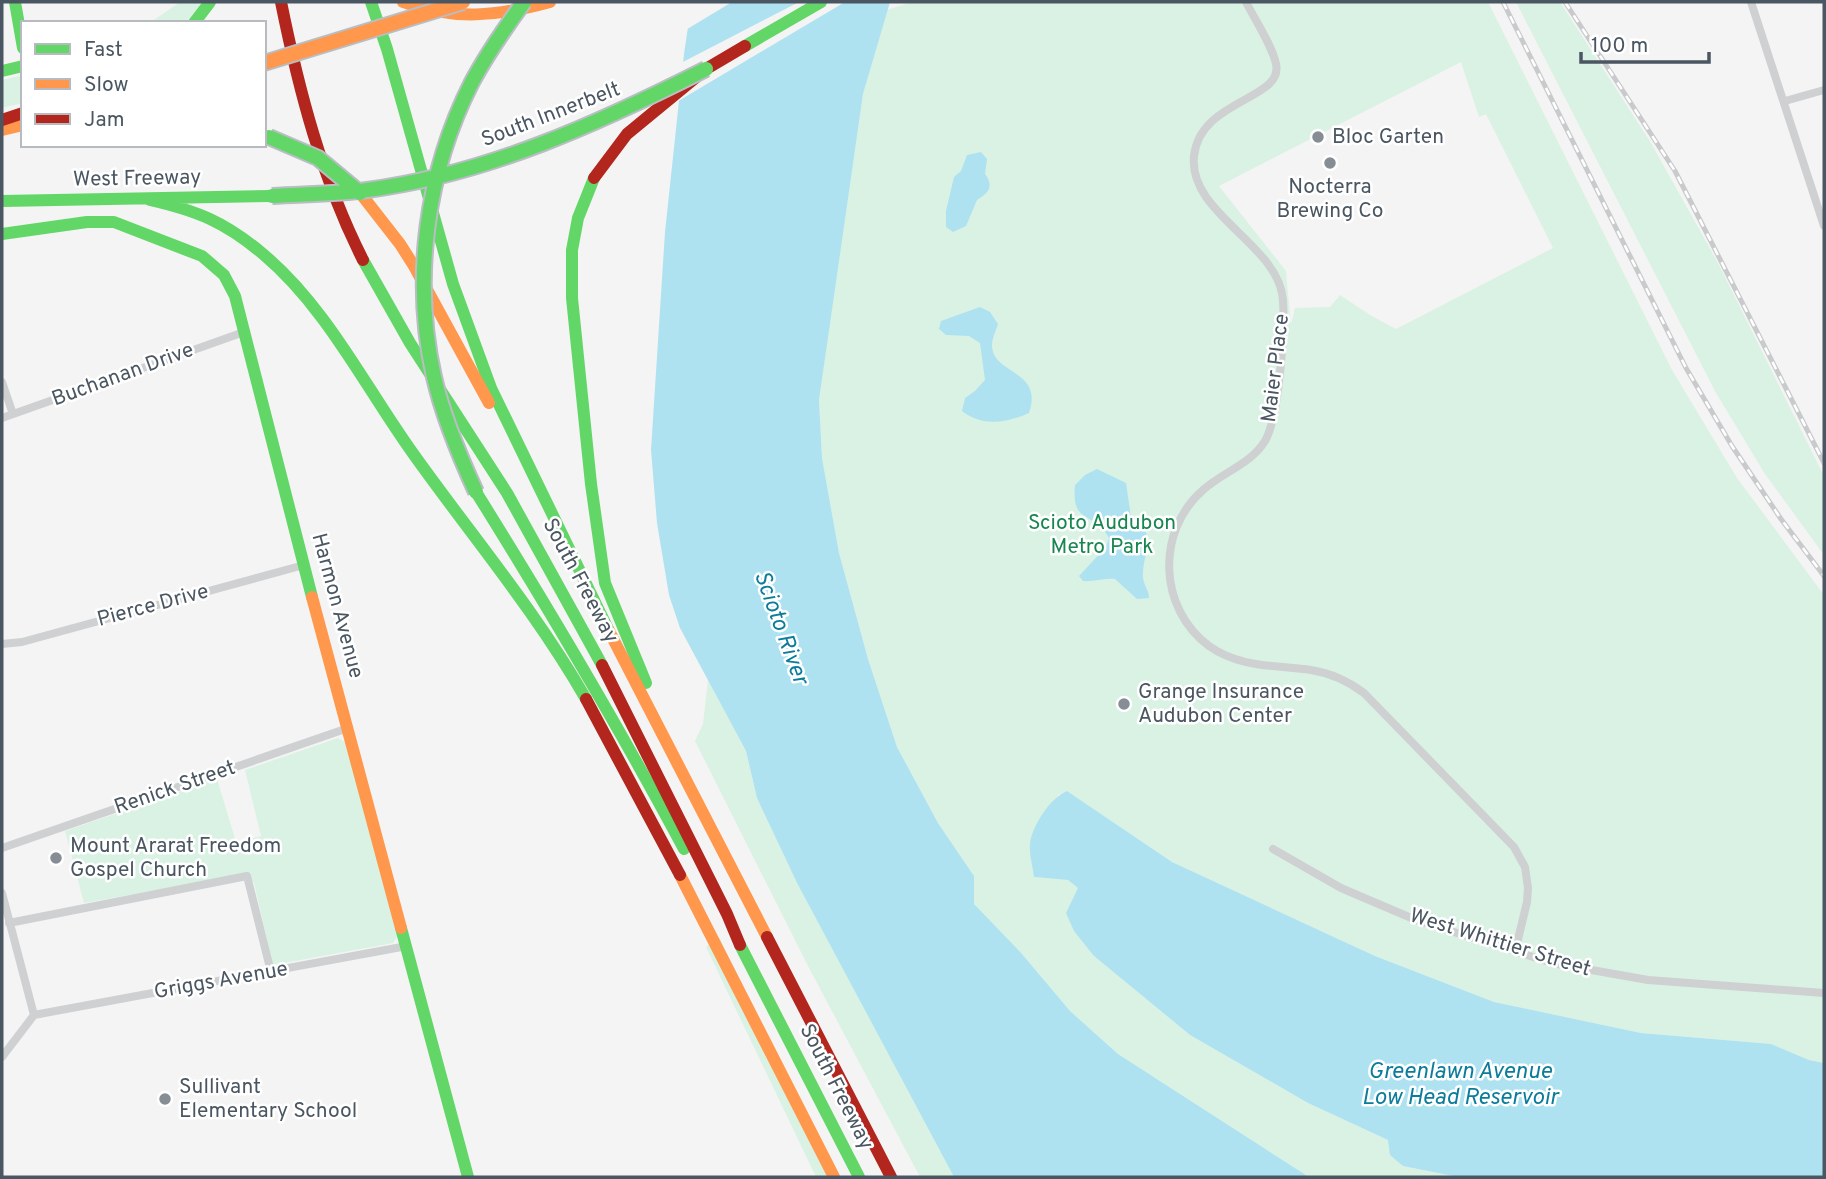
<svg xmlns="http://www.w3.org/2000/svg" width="1826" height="1179" viewBox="0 0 1826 1179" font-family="Overpass,sans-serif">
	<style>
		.green { fill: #d9f2e3; fill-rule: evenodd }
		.water { fill: #aee2f0 }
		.pier { fill: #f4f4f4 }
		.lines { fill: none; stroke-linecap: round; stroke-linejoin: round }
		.street { stroke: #ced0d2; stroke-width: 8 }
		.fast { stroke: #63d668; stroke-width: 12 }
		.slow { stroke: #ff974d; stroke-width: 12 }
		.jam { stroke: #b3261e; stroke-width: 12 }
		.rail-casing { stroke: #c9cacc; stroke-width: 5 }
		.rail { stroke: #fff; stroke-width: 2.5; stroke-dasharray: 8; stroke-linecap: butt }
		.fast-bridge-casing { stroke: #b9bec3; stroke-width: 18; stroke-linecap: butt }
		.slow-bridge-casing { stroke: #b9bec3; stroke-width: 18; stroke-linecap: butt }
		.fast-bridge { stroke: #63d668; stroke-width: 14 }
		.slow-bridge { stroke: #ff974d; stroke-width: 14 }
		.poi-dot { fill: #868d94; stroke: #fff; stroke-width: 2.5 }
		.labels { text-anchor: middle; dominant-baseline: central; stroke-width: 5; stroke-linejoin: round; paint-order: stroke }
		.street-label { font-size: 21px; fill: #4a5661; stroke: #fff }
		.poi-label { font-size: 21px; fill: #4a5661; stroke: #fff; text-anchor: start }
		.park-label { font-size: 21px; fill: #17864f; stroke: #fff }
		.water-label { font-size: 23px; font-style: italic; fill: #0c7c9b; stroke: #fff }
	</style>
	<rect width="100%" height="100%" fill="#f4f4f4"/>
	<!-- green -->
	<path class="green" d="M180,2H203L185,23H154V20Z
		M912,2H1488L1672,370L1737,478L1824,595V1063L1809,1060L1770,1044L1641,1033L1494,1002L1375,956L1172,862L1067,791L1058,795L1034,877L1068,880L1078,888L1094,956L1190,1035L1308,1103L1388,1140L1403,1166L1458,1177H1309L1118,1054L1070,1011L974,904V876L938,823L897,747L868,659L839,553L822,458L819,400L835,283L863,94L887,10ZM1461,62L1479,117L1486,114L1553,248L1396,329L1370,315L1340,295L1330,307L1295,308L1291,325L1286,271L1219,186Z
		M1516,2H1560L1651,143L1718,263L1824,476V555L1765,474L1716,393Z
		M23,75V103L2,108V80Z
		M708,680L746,751L757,798L797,883L954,1177H920L808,966L695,741L703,724Z
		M338,738L350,745L399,934L393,943L273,965L254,883L245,874L84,903L65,831L217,779L236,842L261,836L245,770Z
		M719,937L831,1177H816L706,947Z"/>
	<!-- water -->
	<path class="water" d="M697,2H890L863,94L819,400L822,458L839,553L868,659L897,747L938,823L974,876V904L1021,953L1070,1011L1118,1054L1309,1177H954L797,883L757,798L746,751L680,628L669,595L657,523L651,450L665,232L684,54L688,27Z
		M981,152L987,159L985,174C994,186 989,193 977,200L966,226L953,232L946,227V211L954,177L961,171L967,155Z
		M980,307L990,312L998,324C996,330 992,339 992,345C992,375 1044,369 1029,413C1006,423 983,427 962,411L965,398L975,391L985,380L980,343L969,336L946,335L939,329L941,321Z
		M1097,469L1126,483L1131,517C1161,539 1142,548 1143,577C1143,584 1149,590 1149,598L1137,599L1115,579C1104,578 1094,582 1083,581L1079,576L1106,547L1109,538C1094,510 1071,526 1075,485L1085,475Z
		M1067,791L1172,862L1375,956L1494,1002L1641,1033L1771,1044L1809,1060L1824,1063V1177H1458L1403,1166L1390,1155L1388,1140L1308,1103L1190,1035L1094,956L1074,931L1066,913L1078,888L1068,880L1034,877C1033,867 1029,854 1030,844C1032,826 1050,798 1067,791Z"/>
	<!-- pier -->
	<path class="pier" d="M694,2H732L684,31Z
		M799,2H845L675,103L679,64Z"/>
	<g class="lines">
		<!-- street -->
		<path class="street" d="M1246,2C1255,20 1272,45 1276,64C1284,100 1200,99 1194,156C1188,214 1279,244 1283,300C1285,330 1279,417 1265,441C1251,464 1223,472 1203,490C1156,531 1158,608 1209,646C1240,668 1275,665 1311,670C1330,673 1348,681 1364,693L1514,847L1525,867L1528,888L1527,902L1515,952
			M1751,2L1824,226
			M1785,101L1824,90
			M2,382L13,414
			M2,418L244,332
			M2,644L22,642L304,565
			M2,848L348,728
			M1273,849L1341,888L1416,920L1552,963L1648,980L1824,993
			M2,893L34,1015
			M9,923L247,876L271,972
			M34,1015L407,946
			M2,1057L34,1015"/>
		<!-- fast -->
		<path class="fast" d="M15,2L23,48
			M371,2L387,49L453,284L491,388L609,631
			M194,23L210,2
			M745,46L821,2
			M2,71L23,66
			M594,178L578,218L572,250V298L591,484L605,583L646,683
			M150,200C198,211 225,222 263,254C327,308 364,385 412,452C471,535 535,610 586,699
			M2,201L272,196
			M2,234L87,222H114L202,256L224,275L235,296L312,597
			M363,260L410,343L507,493L602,665
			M476,492C549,609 619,727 684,849
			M401,928L468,1177
			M740,945L859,1177"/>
		<!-- slow -->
		<path class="slow" d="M403,2C453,21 499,16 550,2
			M2,130L23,125
			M361,194L400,244L414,266L489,403
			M312,597L401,928
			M609,631L767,937
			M680,875L834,1177"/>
		<!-- jam -->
		<path class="jam" d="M281,2C299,91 322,179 363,260
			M2,120L23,113
			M594,178L627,134L706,69L745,46
			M602,665L727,914L740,945
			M586,699L680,875
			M767,937L891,1177"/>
		<!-- rail casing -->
		<g class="rail-casing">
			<path id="rail" d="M1503,2L1686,368L1732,446L1781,519L1824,576
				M1565,2L1675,171L1824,463"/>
		</g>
		<!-- rail -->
		<use href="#rail" class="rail"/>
		<!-- fast-bridge casing -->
		<g class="fast-bridge-casing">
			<path id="fast-bridge" d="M269,137L318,158L360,193
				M272,196C304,194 336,194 367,190C488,174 599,123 706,69
				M476,492C459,455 443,417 434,377C412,279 426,172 472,82C487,54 505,28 524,2"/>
		</g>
		<!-- slow-bridge casing -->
		<g class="slow-bridge-casing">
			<path id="slow-bridge" d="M264,63L463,2"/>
		</g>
		<!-- fast-bridge -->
		<use href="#fast-bridge" class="fast-bridge"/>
		<!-- slow-bridge -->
		<use href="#slow-bridge" class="slow-bridge"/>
	</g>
	<!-- markers -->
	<g class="poi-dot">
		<circle cx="1318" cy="137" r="7"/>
		<circle cx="1330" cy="163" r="7"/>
		<circle cx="1124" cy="704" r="7"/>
		<circle cx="56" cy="858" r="7"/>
		<circle cx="165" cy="1099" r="7"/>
	</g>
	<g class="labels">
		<!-- street labels -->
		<g class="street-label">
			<text transform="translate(551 115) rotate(-21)">South Innerbelt</text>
			<text transform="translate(137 179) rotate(-1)">West Freeway</text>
			<text transform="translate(1276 368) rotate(-83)">Maier Place</text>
			<text transform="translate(123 375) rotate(-20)">Buchanan Drive</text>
			<text transform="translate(580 581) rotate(62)">South Freeway</text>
			<text transform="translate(153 606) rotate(-15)">Pierce Drive</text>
			<text transform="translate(337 606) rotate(75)">Harmon Avenue</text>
			<text transform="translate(175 788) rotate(-19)">Renick Street</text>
			<text transform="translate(1500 943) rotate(17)">West Whittier Street</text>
			<text transform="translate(221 981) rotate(-10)">Griggs Avenue</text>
			<text transform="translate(836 1087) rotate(63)">South Freeway</text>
		</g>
		<!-- poi labels -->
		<g class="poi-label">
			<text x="1332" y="137">Bloc Garten</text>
			<text x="1330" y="187" text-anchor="middle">Nocterra<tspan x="1330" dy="24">Brewing Co</tspan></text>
			<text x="1138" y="692">Grange Insurance<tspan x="1138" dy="24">Audubon Center</tspan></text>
			<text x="70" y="846">Mount Ararat Freedom<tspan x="70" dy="24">Gospel Church</tspan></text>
			<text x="179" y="1087">Sullivant<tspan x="179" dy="24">Elementary School</tspan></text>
		</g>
		<!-- park labels -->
		<g class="park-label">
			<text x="1102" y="523">Scioto Audubon<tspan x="1102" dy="24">Metro Park</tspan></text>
		</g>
		<!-- water labels -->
		<g class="water-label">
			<text transform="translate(780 628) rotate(70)">Scioto River</text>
			<text x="1460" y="1072">Greenlawn Avenue<tspan x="1460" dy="26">Low Head Reservoir</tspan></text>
		</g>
	</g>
	<!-- border -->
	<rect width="1826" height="1179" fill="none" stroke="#4a5661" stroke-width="7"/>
	<!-- legend -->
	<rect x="21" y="21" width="245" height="126" fill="#ffffff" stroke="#b7bbc0" stroke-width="2"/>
	<rect x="35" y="44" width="35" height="10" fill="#63d668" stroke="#b7bbc0" stroke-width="2"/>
	<text x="84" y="56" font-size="21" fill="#4a5661">Fast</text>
	<rect x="35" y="79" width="35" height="10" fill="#ff974d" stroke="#b7bbc0" stroke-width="2"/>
	<text x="84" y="91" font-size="21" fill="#4a5661">Slow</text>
	<rect x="35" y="114" width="35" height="10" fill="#b3261e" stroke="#b7bbc0" stroke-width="2"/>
	<text x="84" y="126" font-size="21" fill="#4a5661">Jam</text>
	<!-- scale -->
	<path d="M1581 52v10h128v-10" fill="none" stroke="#4a5661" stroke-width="3.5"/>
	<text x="1591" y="52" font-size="21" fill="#4a5661" stroke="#ffffff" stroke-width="5" paint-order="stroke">100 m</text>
</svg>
